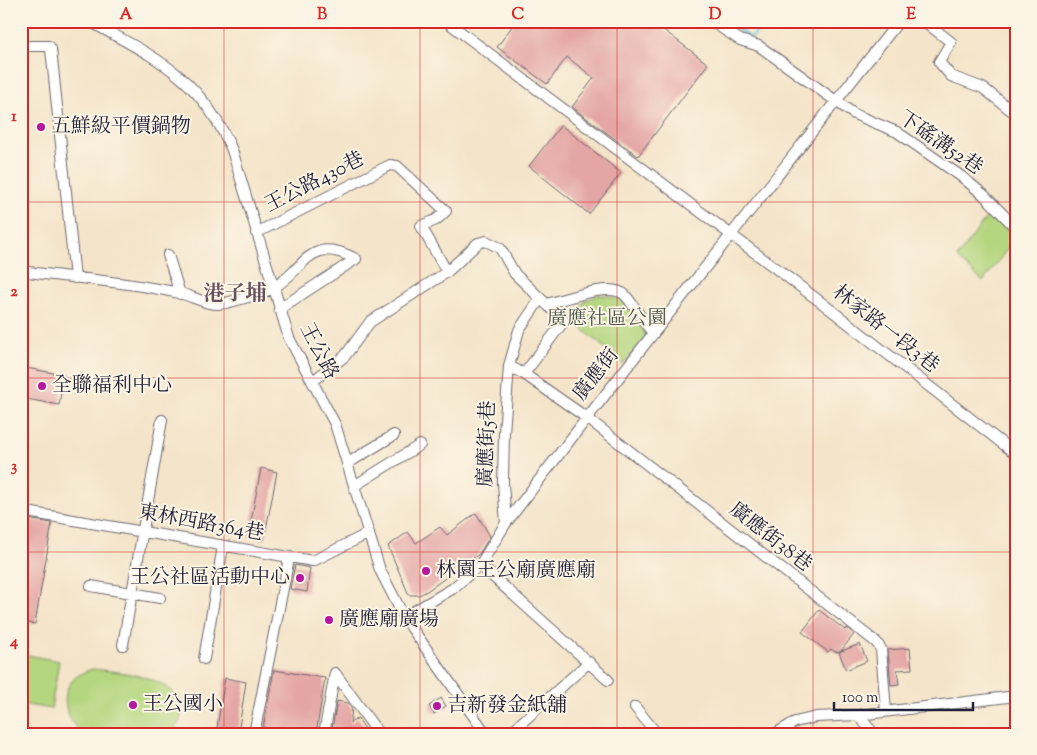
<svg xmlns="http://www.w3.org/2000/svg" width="1037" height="755" viewBox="0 0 1037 755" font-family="'Sorts Mill Goudy','Noto Serif TC',serif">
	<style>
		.green { fill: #b4d67e; stroke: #6b7c5c }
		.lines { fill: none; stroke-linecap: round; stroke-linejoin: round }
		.stream { stroke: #5fc2dd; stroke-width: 2.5 }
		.building { fill: #e4a6a5 }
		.minor-casing { stroke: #6c666d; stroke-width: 12 }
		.minor { stroke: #fff; stroke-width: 10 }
		.grid { fill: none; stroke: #d62828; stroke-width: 1; stroke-opacity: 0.55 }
		.poi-dot { fill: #b5179e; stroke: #fcf5e5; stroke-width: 2 }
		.labels { text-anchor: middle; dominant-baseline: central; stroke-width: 4; stroke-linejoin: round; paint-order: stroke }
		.poi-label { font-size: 20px; fill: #22223b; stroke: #fcf5e5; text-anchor: start }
		.street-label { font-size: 20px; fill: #22223b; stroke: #fcf5e5 }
		.park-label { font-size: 20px; fill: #4e584f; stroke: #fcf5e5 }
		.neighbourhood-label { font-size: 21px; font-weight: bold; fill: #665060; stroke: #fcf5e5 }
		.neatline { fill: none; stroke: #d62828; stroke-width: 2 }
		.grid-label { font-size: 16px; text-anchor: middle; font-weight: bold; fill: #d62828 }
	</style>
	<rect width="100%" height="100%" fill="#fcf5e5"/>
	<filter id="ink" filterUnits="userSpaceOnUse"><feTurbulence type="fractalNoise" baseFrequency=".02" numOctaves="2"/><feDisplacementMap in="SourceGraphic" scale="10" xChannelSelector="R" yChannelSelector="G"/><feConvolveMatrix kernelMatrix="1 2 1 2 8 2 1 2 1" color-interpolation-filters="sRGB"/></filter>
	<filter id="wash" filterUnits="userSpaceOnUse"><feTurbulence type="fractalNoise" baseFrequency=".0096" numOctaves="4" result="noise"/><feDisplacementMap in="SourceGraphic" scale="20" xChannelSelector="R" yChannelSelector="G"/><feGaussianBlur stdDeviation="1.12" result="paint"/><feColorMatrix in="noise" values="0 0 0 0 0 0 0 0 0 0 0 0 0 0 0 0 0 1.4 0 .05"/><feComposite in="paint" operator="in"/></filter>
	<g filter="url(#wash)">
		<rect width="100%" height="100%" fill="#f4e4c9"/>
		<!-- green -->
		<path class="green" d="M989,214L1016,237L983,282L957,258Z
			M598,295C626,295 635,313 646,337L623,364L571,319L585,301Z
			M22,654L59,661L51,709L21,704Z
			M92,669C119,672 173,675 181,706C184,716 178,726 171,734C151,734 102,738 85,733C71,728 63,708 66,694C68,680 80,673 92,669Z"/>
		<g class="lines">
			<!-- stream -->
			<path class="stream" d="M725,21L750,37L754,36L761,21"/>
		</g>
		<g id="blocks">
			<!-- building -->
			<path class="building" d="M516,21H652L708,64L638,156L572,107L594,78L567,57L547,84L497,47Z
				M561,125L621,173L589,214L529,166Z
				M21,367L64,375L59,405L21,398Z
				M261,468L277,472L264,540L248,537Z
				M476,513L490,536L479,554L427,591L419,595H409L388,546L408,532L416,543L440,527L447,535Z
				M21,518L52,523L35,624L21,622Z
				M295,565L310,568L307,592L290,589Z
				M819,610L845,630L847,628L854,634L841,651L835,652L831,649L828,652L802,632Z
				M860,644L867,661L846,670L839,652Z
				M910,648L912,669L897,670L899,684L891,685L888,650Z
				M274,670L325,678L316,734H262Z
				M225,678L246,682L238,734H216Z
				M441,698L446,706L434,714L429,706Z
				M337,701L348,703L352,709L350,723L358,718L368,734H331Z"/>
		</g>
	</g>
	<g filter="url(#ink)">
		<use href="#blocks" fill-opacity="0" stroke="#6c666d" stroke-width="1"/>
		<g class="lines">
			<!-- minor casing -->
			<g class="minor-casing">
				<path id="minor" d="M89,21C157,59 199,75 232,150L289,338L335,424L380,570L404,617L486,734
					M446,21L822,303L1016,454
					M711,21L740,40L759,46L854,114L897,132L962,177L984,195L1016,228
					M924,21L951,42L939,62L951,76L983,88L1016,114
					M21,46H49L51,49L75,278
					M256,233L390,165L397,166L446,211L436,220L421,226L447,272
					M168,255L180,294
					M21,271C72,278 130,282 179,293C196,297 208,307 226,303C238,300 263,294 273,288C307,268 308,234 356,259L279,309
					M546,304C564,300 611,281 625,295C635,306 642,321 653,333
					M509,366L524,374L587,418L876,642L881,649L886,711
					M313,381L345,356L370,322L447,272L478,243L486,241L500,248L515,274L564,321L524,374
					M348,463L394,435
					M354,486L420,445
					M21,511L313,561L369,533
					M506,523L503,483L504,433L509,366L519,330L540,299
					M480,565L608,680
					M91,586L160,598
					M404,617L452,589L480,565L506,523L587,418L899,21
					M123,645L162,420
					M204,659L223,546
					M335,673L379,734
					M635,707L657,734
					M858,715L874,734
					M254,734L289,558
					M324,734L335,673
					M509,734L589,662
					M775,734L795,722L816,717L858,715L1016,696"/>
			</g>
			<!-- minor -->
			<use href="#minor" class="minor"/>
		</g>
	</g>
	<!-- grid -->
	<path class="grid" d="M224,21V734M420,21V734M617,21V734M813,21V734M21,202H1016M21,378H1016M21,552H1016"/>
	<!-- markers -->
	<g class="poi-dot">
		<circle cx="41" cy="127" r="5"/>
		<circle cx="42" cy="386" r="5"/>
		<circle cx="426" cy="571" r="5"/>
		<circle cx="300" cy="578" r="5"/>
		<circle cx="329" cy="620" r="5"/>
		<circle cx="133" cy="705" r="5"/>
		<circle cx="437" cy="706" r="5"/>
	</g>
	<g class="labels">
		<!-- poi labels -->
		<g class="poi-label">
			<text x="51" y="127">五鮮級平價鍋物</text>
			<text x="52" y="386">全聯福利中心</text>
			<text x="436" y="571">林園王公廟廣應廟</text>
			<text x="290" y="578" text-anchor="end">王公社區活動中心</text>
			<text x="339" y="620">廣應廟廣場</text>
			<text x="143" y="705">王公國小</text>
			<text x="447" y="706">吉新發金紙舖</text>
		</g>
		<!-- street labels -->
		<g class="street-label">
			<text transform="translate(940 144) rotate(34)">下磘溝52巷</text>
			<text transform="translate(315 183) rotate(-27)">王公路430巷</text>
			<text transform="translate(885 330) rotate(38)">林家路一段3巷</text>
			<text transform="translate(318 352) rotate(63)">王公路</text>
			<text transform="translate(597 375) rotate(-52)">廣應街</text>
			<text transform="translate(488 444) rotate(-88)">廣應街5巷</text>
			<text transform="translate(201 524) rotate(10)">東林西路364巷</text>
			<text transform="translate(770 538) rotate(38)">廣應街38巷</text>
		</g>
		<!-- park labels -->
		<g class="park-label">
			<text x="607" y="319">廣應社區公園</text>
		</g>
		<!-- neighbourhood labels -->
		<g class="neighbourhood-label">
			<text x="235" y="295">港子埔</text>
		</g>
	</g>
	<!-- margin -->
	<rect width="1037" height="755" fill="none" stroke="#fcf5e5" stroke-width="55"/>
	<!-- scale -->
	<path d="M834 702v8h139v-8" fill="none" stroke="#22223b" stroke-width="2.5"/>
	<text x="842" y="702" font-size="15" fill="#22223b" stroke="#fcf5e5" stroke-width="4" paint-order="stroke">100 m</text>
	<rect x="28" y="28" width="982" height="700" class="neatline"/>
	<g class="grid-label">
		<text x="126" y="19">A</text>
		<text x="322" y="19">B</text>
		<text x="518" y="19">C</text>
		<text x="715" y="19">D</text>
		<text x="911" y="19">E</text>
		<text x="14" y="121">1</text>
		<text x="14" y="296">2</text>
		<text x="14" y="471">3</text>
		<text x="14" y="646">4</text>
	</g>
</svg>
